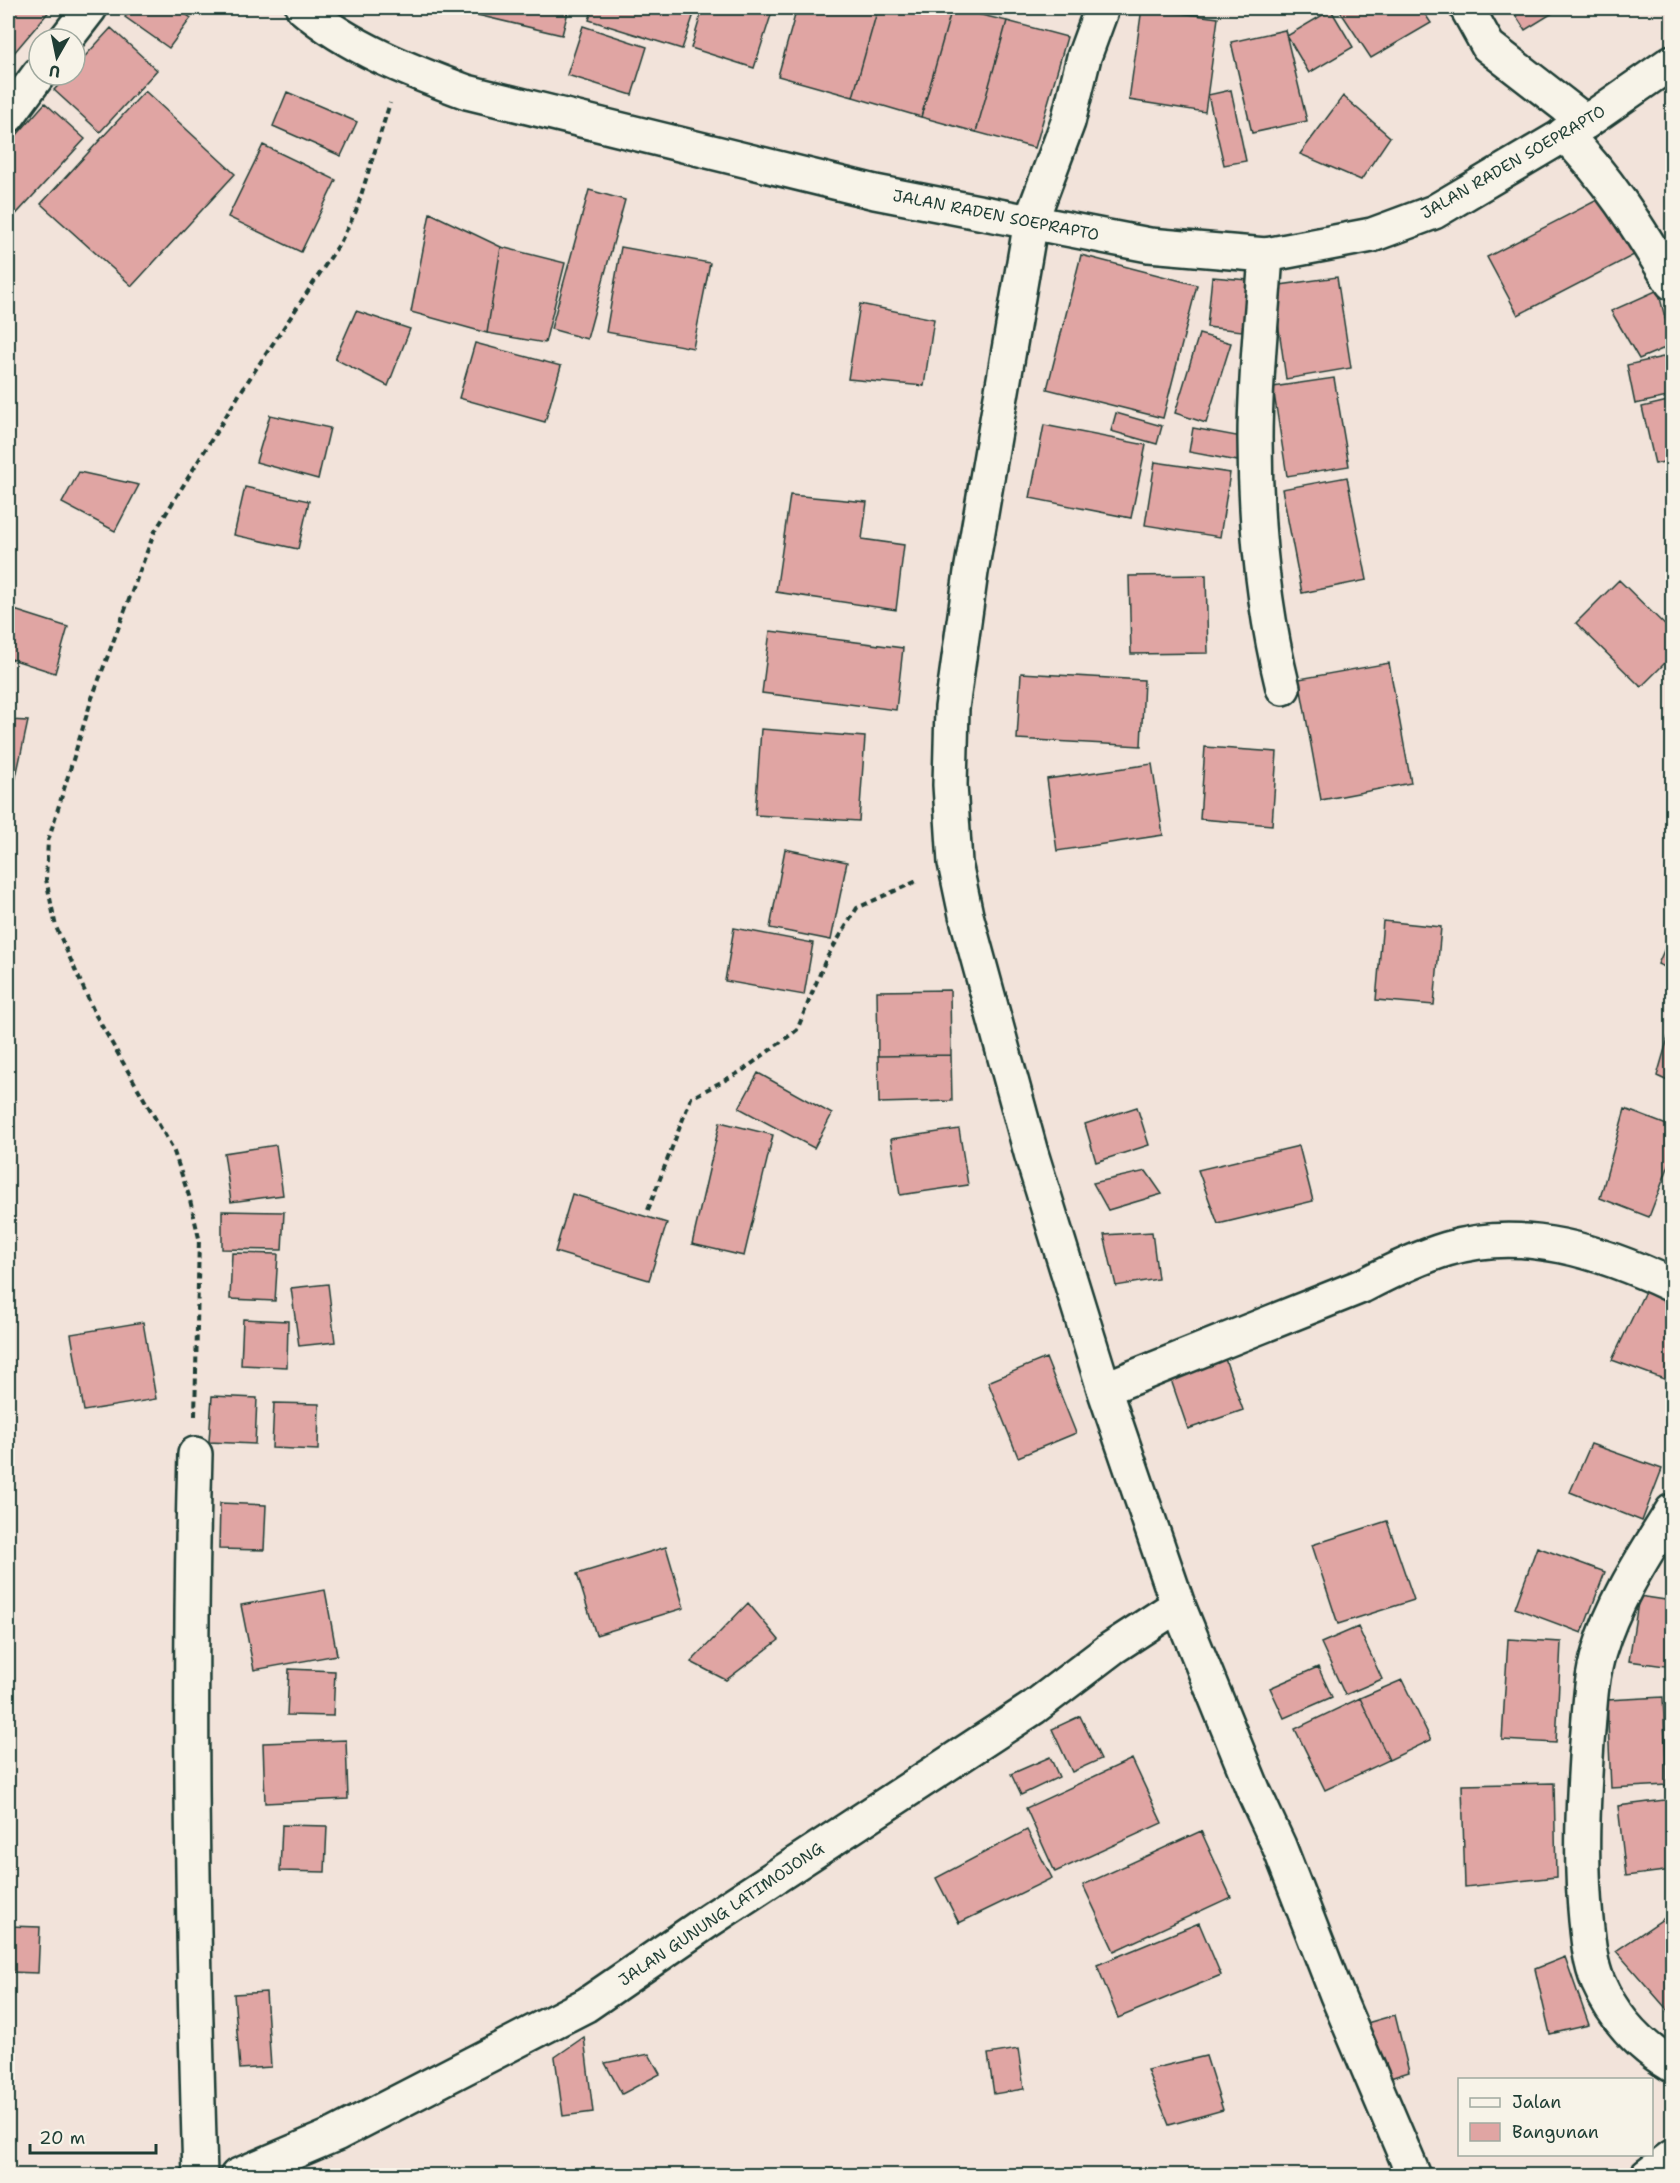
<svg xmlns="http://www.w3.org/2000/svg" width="1680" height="2183" viewBox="0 0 1680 2183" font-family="'Shantell Sans',sans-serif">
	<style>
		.building { fill: #e0a5a3; stroke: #1f3d34; stroke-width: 1.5 }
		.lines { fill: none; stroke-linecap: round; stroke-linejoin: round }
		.minor-casing { stroke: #1f3d34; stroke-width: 38 }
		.trunk-casing { stroke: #1f3d34; stroke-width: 38 }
		.path { stroke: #1f3d34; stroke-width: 4; stroke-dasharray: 6 4.5; stroke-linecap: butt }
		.minor { stroke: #f7f3e8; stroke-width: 33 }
		.trunk { stroke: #f7f3e8; stroke-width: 33 }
		.labels { text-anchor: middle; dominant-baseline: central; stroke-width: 5; stroke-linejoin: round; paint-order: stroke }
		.street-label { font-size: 16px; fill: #1f3d34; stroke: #f7f3e8 }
	</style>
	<rect width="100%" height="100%" fill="#f2e3da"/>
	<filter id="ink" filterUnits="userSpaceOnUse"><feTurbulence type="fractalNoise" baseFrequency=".0167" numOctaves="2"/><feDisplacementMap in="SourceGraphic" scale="12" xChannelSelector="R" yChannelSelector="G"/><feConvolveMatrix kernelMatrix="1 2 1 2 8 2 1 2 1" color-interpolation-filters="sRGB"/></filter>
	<g filter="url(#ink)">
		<!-- building -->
		<path class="building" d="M8,8H52L8,60Z
			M131,8H177L191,18L169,48L125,17Z
			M456,8H569L562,35L456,10Z
			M593,8H696L682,49L589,20Z
			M703,8H757L772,12L754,68L691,48Z
			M797,8H878L853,97L778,76Z
			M878,8H952L921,117L853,97Z
			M952,8L1007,21L976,132L921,117Z
			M1142,8L1218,18L1205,112L1129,100Z
			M1338,8H1421L1431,23L1371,58Z
			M1511,8H1561L1525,30Z
			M1331,10L1353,47L1309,73L1287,36Z
			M1007,21L1067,37L1035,148L976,132Z
			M583,26L647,47L632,95L567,75Z
			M111,28L157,70L100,132L54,90L68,75H75V67Z
			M1285,30L1307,121L1252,133L1231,42Z
			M1231,90L1246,161L1224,165L1208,95Z
			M145,91L235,174L132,286L41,204Z
			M287,92L357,122L341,156L273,126Z
			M1343,96L1390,137L1361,180L1300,154Z
			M45,103L85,139L8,223V145Z
			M263,145L336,180L301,252L228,217Z
			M589,190L625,200L587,339L551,329Z
			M1603,197L1634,255L1518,315L1487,257Z
			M430,213L501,247L487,333L411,312Z
			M501,247L565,263L545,343L487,333Z
			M621,247L710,263L693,348L606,332Z
			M1081,255L1197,285L1163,418L1047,389Z
			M1212,277L1248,280L1242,331L1207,327Z
			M1337,277L1351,368L1286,379L1273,286Z
			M1658,290L1672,345L1639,359L1611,311Z
			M860,304L934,319L924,386L848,379Z
			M356,311L410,329L388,386L335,359Z
			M1199,334L1231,343L1206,423L1175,413Z
			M475,343L561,366L545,422L459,398Z
			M1672,355V396L1635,404L1627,365Z
			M1334,378L1349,466L1287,476L1273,387Z
			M1672,400V460L1655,464L1642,407Z
			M1116,413L1162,426L1157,444L1111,431Z
			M270,415L330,428L318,479L256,462Z
			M1044,425L1146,445L1131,518L1030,498Z
			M1193,428L1242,437L1238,461L1189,452Z
			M1155,462L1230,473L1220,537L1145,525Z
			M79,472L139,485L115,531L62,503Z
			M1347,477L1367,580L1302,593L1282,489Z
			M245,487L309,501L298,549L234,535Z
			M790,495L867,502L862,539L904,545L896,610L776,592Z
			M1206,575L1208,653L1131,654L1129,576Z
			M1619,580L1672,632V656L1641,687L1576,623Z
			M8,608L68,627L55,673L8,658Z
			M770,631L903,648L896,710L762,693Z
			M1389,663L1411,783L1321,800L1299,679Z
			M1021,673L1144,680L1141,746L1017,739Z
			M8,720L28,721L11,800L8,799Z
			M761,729L865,737L859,821L755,815Z
			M1205,747L1277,752L1272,825L1200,819Z
			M1152,764L1163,835L1057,851L1047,779Z
			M785,849L847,862L831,940L770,928Z
			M1383,921L1441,927L1434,1005L1376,1000Z
			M734,928L813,943L804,995L725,981Z
			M1672,932V970L1658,964Z
			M950,990L951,1055L878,1056L877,991Z
			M1672,1024V1083L1657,1076Z
			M951,1055L952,1101L879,1103L878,1056Z
			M758,1073L832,1114L814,1148L739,1108Z
			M1137,1107L1149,1145L1096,1162L1085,1124Z
			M1625,1109L1672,1127V1157L1649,1217L1600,1198Z
			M720,1122L773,1135L744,1256L692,1244Z
			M959,1129L968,1185L900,1195L891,1139Z
			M276,1145L283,1195L231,1202L224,1153Z
			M1299,1146L1313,1201L1218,1224L1198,1170Z
			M1146,1171L1162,1194L1108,1210L1093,1183Z
			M572,1194L667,1223L649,1280L555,1252Z
			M222,1211L284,1212L282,1250L222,1249Z
			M1152,1232L1158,1279L1116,1286L1104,1235Z
			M232,1253L278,1254L275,1301L230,1299Z
			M1650,1281L1672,1294V1382L1612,1360Z
			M328,1284L335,1342L299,1346L291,1288Z
			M243,1319L288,1321L287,1367L241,1365Z
			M143,1322L156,1399L84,1411L71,1334Z
			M1224,1356L1243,1410L1188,1429L1169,1374Z
			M1046,1358L1076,1433L1018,1457L988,1382Z
			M212,1396L257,1398L255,1444L209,1442Z
			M274,1403L319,1404L318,1450L272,1448Z
			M1591,1444L1662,1469L1642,1521L1570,1492Z
			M220,1503L266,1505L264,1550L219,1549Z
			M1387,1521L1414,1600L1338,1624L1312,1545Z
			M666,1547L684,1608L596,1635L577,1574Z
			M1537,1547L1605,1572L1582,1633L1515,1608Z
			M325,1590L337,1655L254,1670L241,1605Z
			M1639,1596L1672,1601V1667L1629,1661Z
			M748,1603L779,1640L726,1680L691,1662Z
			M1358,1627L1382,1679L1345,1695L1321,1643Z
			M1508,1639L1561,1642L1556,1743L1502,1740Z
			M1318,1667L1332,1697L1284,1718L1270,1688Z
			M289,1669L335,1671L333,1716L287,1715Z
			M1402,1680L1431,1740L1389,1760L1360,1698Z
			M1663,1697L1667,1785L1611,1788L1607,1700Z
			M1360,1698L1389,1760L1325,1790L1295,1729Z
			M1080,1716L1101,1759L1072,1772L1052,1729Z
			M346,1740L348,1799L265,1803L263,1743Z
			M1050,1757L1059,1777L1021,1795L1011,1774Z
			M1132,1759L1162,1823L1055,1872L1026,1808Z
			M1554,1783L1556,1877L1465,1887L1462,1785Z
			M1672,1799V1870L1626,1876L1618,1806Z
			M282,1825L327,1826L325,1872L280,1871Z
			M1027,1830L1052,1878L959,1923L936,1878Z
			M1201,1831L1231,1897L1114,1951L1083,1885Z
			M1672,1913V2015L1616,1951Z
			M1199,1923L1221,1975L1118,2018L1097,1965Z
			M8,1926L40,1927L38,1973L8,1972Z
			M1565,1957L1589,2025L1550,2034L1535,1969Z
			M266,1992L271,2067L240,2069L234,1994Z
			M1395,2015L1409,2072L1387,2079L1360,2025Z
			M584,2037L593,2112L563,2116L555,2057Z
			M1018,2049L1024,2089L994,2094L988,2054Z
			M649,2054L660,2074L622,2094L605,2063Z
			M1206,2056L1223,2110L1169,2125L1147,2070Z
			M835,2169L836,2176H806L805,2173Z"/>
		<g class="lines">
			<!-- minor casing -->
			<g class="minor-casing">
				<path id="minor" d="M1102,8L1084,57L1068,122L1031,221L971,572L952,708L950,785L955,863L966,915L1031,1153L1104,1389L1178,1605L1254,1792L1279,1846L1337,1995L1414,2176
					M1467,8L1488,46L1586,122
					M66,39L90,8
					M8,116L39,74
					M1564,134C1609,179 1639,229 1672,283
					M1266,255C1262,316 1255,377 1255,438C1255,522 1263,607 1283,688
					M1104,1389L1362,1286C1389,1272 1417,1258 1447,1249C1524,1226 1602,1252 1672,1285
					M195,1454C188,1695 193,1935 200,2176
					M1672,1511C1644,1556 1614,1601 1599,1652C1590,1681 1590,1712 1587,1742C1583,1802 1580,1860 1586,1920C1588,1940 1590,1963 1598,1982C1614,2018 1638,2045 1672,2065
					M237,2176L336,2134L586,2005L708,1921L1033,1708L1112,1648L1178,1605
					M1647,2176L1672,2157"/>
			</g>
			<!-- trunk casing -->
			<g class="trunk-casing">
				<path id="trunk" d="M303,8C350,48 410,71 467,92L875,192L1149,245L1266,255L1372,235L1434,212L1586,122L1672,62"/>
			</g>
			<!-- path -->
			<path class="path" d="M648,1210L691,1098L742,1071L797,1030L826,959L857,908L919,880
				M195,1416L199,1238L189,1196L173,1149L95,1014L56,927L46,879L48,841L92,698L154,533L242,390L340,243L356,211L390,103"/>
			<!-- minor -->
			<use href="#minor" class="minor"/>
			<!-- trunk -->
			<use href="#trunk" class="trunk"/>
		</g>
	</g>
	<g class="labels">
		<!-- street labels -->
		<g class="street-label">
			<text transform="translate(1513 162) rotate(-30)">JALAN RADEN SOEPRAPTO</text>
			<text transform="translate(996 215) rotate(11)">JALAN RADEN SOEPRAPTO</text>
			<text transform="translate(721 1914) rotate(-34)">JALAN GUNUNG LATIMOJONG</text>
		</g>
	</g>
	<!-- margin -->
	<rect width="1680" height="2183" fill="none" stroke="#f7f3e8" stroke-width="30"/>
	<rect x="15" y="15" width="1650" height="2153" fill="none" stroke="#1f3d34" stroke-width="2" filter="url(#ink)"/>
	<!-- legend -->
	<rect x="1458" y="2078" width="195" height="78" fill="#f7f3e8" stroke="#a1aaa0" stroke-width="1.5"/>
	<rect x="1470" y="2098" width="30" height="9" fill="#f7f3e8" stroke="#a1aaa0" stroke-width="1.5"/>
	<text x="1512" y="2108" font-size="18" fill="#1f3d34">Jalan</text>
	<rect x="1470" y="2123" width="30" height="18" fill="#e0a5a3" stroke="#a1aaa0" stroke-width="1.5"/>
	<text x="1512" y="2138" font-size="18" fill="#1f3d34">Bangunan</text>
	<!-- north arrow -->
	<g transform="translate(57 57) rotate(189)"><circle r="28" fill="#f7f3e8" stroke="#a1aaa0" stroke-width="1.5"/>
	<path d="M0-4.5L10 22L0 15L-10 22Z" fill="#1f3d34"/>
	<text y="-9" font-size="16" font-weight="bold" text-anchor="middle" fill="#1f3d34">U</text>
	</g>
	<!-- scale -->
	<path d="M30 2144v9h126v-9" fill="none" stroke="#1f3d34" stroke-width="3"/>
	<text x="39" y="2144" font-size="18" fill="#1f3d34" stroke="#f7f3e8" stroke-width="4.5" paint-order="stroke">20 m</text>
</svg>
